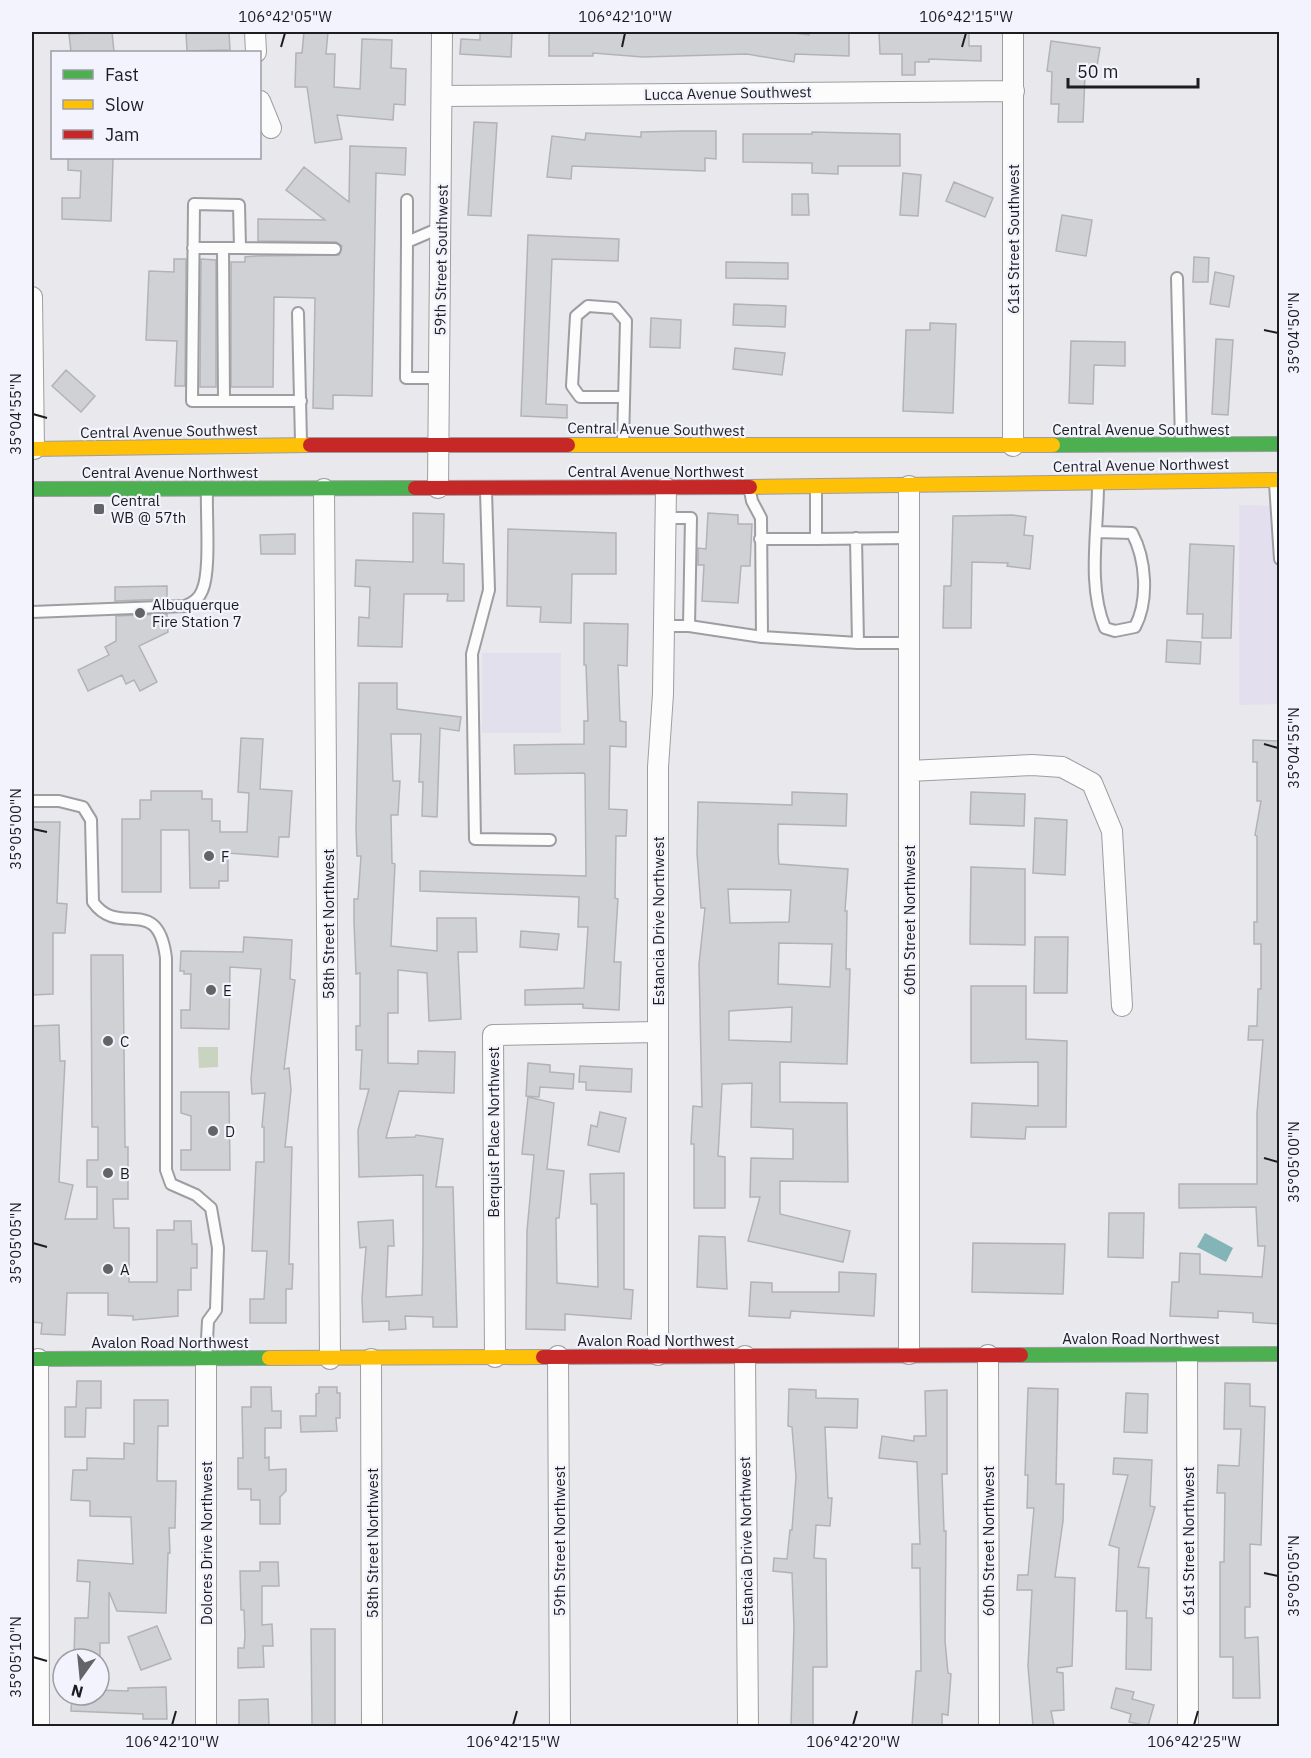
<svg xmlns="http://www.w3.org/2000/svg" width="1311" height="1758" viewBox="0 0 1311 1758" font-family="'IBM Plex Sans',sans-serif">
	<style>
		.commercial { fill: #e4dfee }
		.industrial { fill: #e3e0ee }
		.green { fill: #c8d3c0 }
		.water { fill: #82b4b8 }
		.building { fill: #d0d1d5; stroke: #b2b3b7; stroke-width: 1.5; fill-rule: evenodd }
		.lines { fill: none; stroke-linecap: round; stroke-linejoin: round }
		.lane-casing { stroke: #9e9ea2; stroke-width: 14 }
		.street-casing { stroke: #9e9ea2; stroke-width: 22 }
		.fast-casing { stroke: #9e9ea2; stroke-width: 16 }
		.slow-casing { stroke: #9e9ea2; stroke-width: 16 }
		.jam-casing { stroke: #9e9ea2; stroke-width: 16 }
		.lane { stroke: #fcfcfc; stroke-width: 10 }
		.street { stroke: #fcfcfc; stroke-width: 20 }
		.fast { stroke: #4caf50; stroke-width: 14 }
		.slow { stroke: #ffc107; stroke-width: 14 }
		.jam { stroke: #c62828; stroke-width: 14 }
		.ticks { fill: none; stroke: #1c1d20; stroke-width: 2 }
		.poi-dot { fill: #636468; stroke: #f2f3fd; stroke-width: 2 }
		.labels { text-anchor: middle; dominant-baseline: central; stroke-width: 4.5; stroke-linejoin: round; paint-order: stroke }
		.street-label { font-size: 15px; fill: #1c1d20; stroke: #f2f3fd }
		.poi-label { font-size: 15px; fill: #1c1d20; stroke: #f2f3fd; text-anchor: start }
		.neatline { fill: none; stroke: #1c1d20; stroke-width: 2 }
		.ticks-label { font-size: 15px; text-anchor: middle; fill: #1c1d20 }
	</style>
	<rect width="100%" height="100%" fill="#e8e8ed"/>
	<!-- commercial -->
	<path class="commercial" d="M1239,505L1279,506V704L1239,705Z"/>
	<!-- industrial -->
	<path class="industrial" d="M482,653H561V733H482Z"/>
	<!-- green -->
	<path class="green" d="M198,1047H218V1067L199,1068Z"/>
	<!-- water -->
	<path class="water" d="M1205,1233L1233,1248L1226,1262L1197,1247Z"/>
	<!-- building -->
	<path class="building" d="M112,32L114,52H71L69,34Z
		M186,32H229L230,50L187,51Z
		M304,32H328L326,54H335L334,87L360,89L362,39L392,40L391,68L406,69L405,105L394,104L393,120L337,115L342,139L315,143L307,87H295L296,53H302Z
		M480,32H512L511,57L460,54L461,39L480,40Z
		M549,32H786L809,35V32H849V56L795,54L794,62L747,54L643,57L593,53V56H549Z
		M879,32H969V46H981V61L929,59V62H915V75H902V54H880Z
		M1051,41L1100,48L1095,78L1085,76L1083,122H1058L1059,104H1051L1052,72L1047,71Z
		M474,122L497,123L491,216L468,215Z
		M683,131H716V159L705,158V171L572,166L571,179L547,177L552,136L585,140L586,133L641,137V132Z
		M812,132L900,134V166H838V174L812,173V163L743,162V134H812Z
		M350,146L406,148L405,175L376,173L372,396L333,395V409L313,408L315,298L274,297L273,387H231V262H245V257L257,256L339,255L342,246L336,242L258,241V219L325,220L286,190L304,167L349,202Z
		M68,158H113L111,221L62,219V198H80L81,171L68,170Z
		M903,173L921,175L918,216L900,215Z
		M954,182L993,198L985,217L946,201Z
		M792,194H808L809,215H792Z
		M1062,215L1092,220L1086,256L1056,251Z
		M528,235L619,239L618,261L552,259L546,404L567,405V418L521,416Z
		M1194,257L1209,258L1208,282H1193Z
		M174,259H186L185,386H175L177,341L146,340L149,271L174,272Z
		M201,259L216,260V387H200Z
		M726,262L788,263V279L726,278Z
		M1215,272L1234,276L1229,307L1210,304Z
		M734,304L786,306L785,327L733,325Z
		M651,318L681,320L680,348L650,347Z
		M930,323L956,324L953,413L903,411L906,330H930Z
		M1216,339L1233,340L1228,415L1212,414Z
		M1071,341L1125,342V366L1094,365L1093,404L1069,403Z
		M735,348L785,353L782,375L733,369Z
		M66,370L95,396L81,412L52,386Z
		M413,513L444,514L443,563L464,564V601H447L448,594H404L402,647L358,646L359,617L369,618L370,587L355,586L356,560L413,562Z
		M708,513L738,515V524H752L750,566H741L738,603L702,601L704,565H698V548L706,549Z
		M1012,515L1026,517L1024,535L1033,536L1030,569L1007,566L1008,563L972,562L971,628H943L944,586H951L953,516Z
		M508,529L616,533V574H572L571,623L540,622L541,607L507,606Z
		M295,534V554H261L260,535Z
		M1190,544L1234,546L1231,638H1202L1203,614H1187Z
		M167,586V599L115,601V587Z
		M167,614L168,632L139,646L157,682L140,691L134,680L126,684L122,675L88,691L78,670L109,655L105,647L116,641V616Z
		M584,623L628,624L627,666L618,665L620,721L626,722V747L610,746L609,809L627,810L626,836H616L615,898L618,899L614,962H621L619,1010L583,1008V1004L525,1005V990L584,988L588,927H578L579,897L420,891V871L586,876L585,775L584,773L515,774L514,745L584,744V721H588L586,665H584Z
		M1167,640L1201,642L1200,664L1166,662Z
		M359,683H397V709L461,717L459,731L440,728L437,817L422,816L423,782H419L421,734H391L393,781H400L398,815H391L392,863L395,864L391,946L437,951V918H476L477,952H458L461,1019L429,1021L427,973L398,970V1013H388V1063L418,1064V1051L455,1052L454,1093L399,1091L386,1138L415,1137L416,1135L443,1139L436,1187H453L457,1327H433V1317L405,1316L406,1329L389,1330V1321L363,1322L362,1298L366,1247L360,1248L358,1222L393,1220L394,1246H388L386,1297L422,1295L423,1247V1175L359,1177L358,1130L369,1089H360L362,1050H356V1026H360V973L356,974L354,921V899H358L361,856H357L356,829Z
		M241,738L263,739L260,789L292,791L289,837H279L278,857L228,853V881H219V888H190L189,830H161V892H122V819H140V800H151V791H202V799H212V821H220V832H247L249,793L238,792Z
		M1253,740L1280,741V1324L1253,1322V1313L1218,1311V1318L1170,1316L1172,1282H1179L1180,1253L1200,1254V1274L1262,1277L1265,1246H1258L1256,1207L1179,1208V1184H1257V1113L1263,1040H1248L1249,1026H1257L1258,989H1261V944H1254V922H1257V836L1255,835L1261,801H1257V762H1253Z
		M792,792L847,794L846,826L778,824V853L779,864L848,869L845,911H847L846,969H850L847,1064L780,1062V1102L847,1103L848,1182L780,1181V1214L850,1231L843,1262L748,1241L760,1197H750L751,1158L793,1159V1129L751,1127L752,1083L722,1084L718,1156L725,1157V1208H694V1144H691L693,1106L702,1107L699,964L705,908H701L697,853L698,802L792,805ZM728,889L791,890L789,922L730,923ZM779,943L832,944L830,987L778,984ZM792,1007L791,1042L729,1040V1011Z
		M971,792L1025,794L1024,826L970,824Z
		M1035,818L1067,820L1065,875L1033,873Z
		M33,822H60L57,903L67,904L65,933H53V994L32,995Z
		M971,867L1025,869V945L970,944Z
		M521,931L559,934L557,950L520,947Z
		M244,937L292,940L290,979L295,980L284,1069L289,1068L291,1090L285,1147H292L289,1264H293L292,1289H286V1323H250V1299H264L267,1251H252L256,1162H264V1127H262L265,1093L252,1094L251,1079L261,969L230,967L229,1029L181,1028V1010H190L191,974H184V971H180L181,951L243,952Z
		M1035,937H1068L1067,993H1034Z
		M91,955H123L125,1147H128V1199H113L114,1228H129V1282H157V1230H174V1221H191L192,1244H197V1268H191V1290H178V1316L133,1320V1316L108,1315V1293H67L65,1335L41,1334L42,1323L32,1322V1026L59,1025L60,1061H65L59,1182L73,1185L65,1219H97V1187H87V1160H98V1127H92Z
		M971,986H1026V1039L1067,1041L1066,1127H1026L1025,1139L971,1137L972,1103L1038,1106V1062L971,1063Z
		M528,1063L550,1065V1072L574,1074L573,1089L540,1087L539,1097L526,1096Z
		M580,1066L632,1069L631,1092L586,1090V1082H579Z
		M181,1092H229L230,1170H181V1150H191V1116L181,1113Z
		M528,1097L554,1103L547,1169L564,1171L559,1218H556L557,1283L598,1287L597,1204H591L590,1174L624,1173V1289L633,1290L631,1319L565,1314V1330L526,1329L527,1231L534,1155L522,1154Z
		M600,1112L626,1118L619,1152L588,1145L591,1125L597,1127Z
		M1109,1213H1144L1143,1258L1108,1257Z
		M699,1236L725,1237L727,1289L697,1287Z
		M973,1243L1065,1244L1063,1294L972,1292Z
		M839,1272L876,1274L874,1316L791,1311L790,1318L749,1316L751,1282L772,1283V1292H839Z
		M77,1381H101V1408H86L85,1437H65V1407H76Z
		M1225,1383L1250,1384V1406L1265,1407L1261,1545L1250,1544V1607H1245V1638L1258,1637L1260,1698H1233V1657H1220V1562H1224L1225,1493H1217L1218,1465L1239,1466L1241,1429H1224Z
		M251,1387H271L272,1411H281V1428H265V1458L269,1457V1470L286,1469V1491L280,1497V1524H260V1500H251V1489H238V1458H243L242,1407H251Z
		M319,1387H337V1393H340V1418H336L337,1431L301,1432L300,1416H316V1394L319,1393Z
		M1028,1388L1058,1389L1056,1484H1064L1063,1521L1055,1577L1075,1578L1072,1666L1057,1668V1672L1063,1673L1064,1710L1051,1711L1054,1726H1033L1028,1666L1032,1590H1017L1018,1575H1028L1034,1508H1027L1028,1475H1025Z
		M789,1389L816,1390V1398L858,1399L857,1428L825,1427L828,1498H832L830,1526L816,1525L814,1558L826,1559L827,1667H813V1726H791L794,1627L792,1573L773,1571L774,1558L787,1559L790,1530H792L796,1477L792,1427L788,1426Z
		M947,1390V1474H942L944,1531H946L945,1641L948,1673L951,1674L948,1715L942,1714V1726H912L916,1671H921L920,1568H912V1544H920L917,1462L879,1458L882,1436L914,1441V1436H926L925,1391Z
		M1126,1393L1148,1394L1147,1433L1124,1432Z
		M134,1400H168V1426H158L157,1481H176L175,1528H169L170,1553H168L166,1613L117,1611L109,1592V1643H100V1659H74L75,1618H88L90,1582L77,1581L78,1560L133,1564L131,1517L90,1516V1501L71,1500L73,1470H87V1458L124,1459V1443L134,1444Z
		M1114,1458L1152,1460L1150,1506L1155,1507L1138,1567L1149,1568L1146,1618H1152L1151,1670L1126,1669L1127,1611H1116L1119,1548L1109,1545L1128,1475L1113,1474Z
		M260,1562H278L279,1586H262V1625L272,1624L273,1646H263L264,1667L238,1668V1648H244L245,1636L244,1610H241L240,1571H260Z
		M157,1626L171,1659L141,1670L128,1637Z
		M311,1629H335V1726H312Z
		M166,1687L167,1719H143V1714L71,1711L72,1695H99V1690L128,1691V1688Z
		M1116,1688L1134,1692L1132,1699L1154,1705L1148,1726L1129,1722L1131,1714L1111,1708Z
		M268,1699L269,1726H239V1700Z"/>
	<g class="lines">
		<!-- lane casing -->
		<g class="lane-casing">
			<path id="lane" d="M407,242V200
				M193,248H240L239,205L194,204L192,401H301
				M223,248L224,401
				M240,248L335,249
				M1177,278L1181,442
				M298,313L301,442
				M440,378H406L407,242L442,227
				M623,442L626,321L615,308L588,306L576,316L572,386L580,397H624
				M1275,483L1280,559
				M486,491L489,590L472,654L475,839L550,840
				M666,518H691L689,626
				M1097,532L1132,533C1146,559 1149,600 1135,627L1115,631L1105,628C1087,585 1098,531 1098,485
				M856,538L858,643H908
				M760,539H816V490
				M816,539L909,538
				M32,612L185,606C193,603 199,599 202,591C211,572 206,515 207,492
				M664,626H689L762,637L761,518L752,501L750,491
				M762,637L858,643
				M32,801H59L83,807L91,820L93,902C119,939 158,892 166,958V1170L171,1184L196,1195L211,1208L218,1248L216,1310L208,1321L206,1358"/>
		</g>
		<!-- street casing -->
		<g class="street-casing">
			<path id="street" d="M255,32L256,52
				M442,96L1014,91
				M260,101L271,128
				M32,297L34,449
				M1013,446V32
				M909,486V1354
				M438,488L442,32
				M324,489L330,1359
				M909,771L1032,765L1062,767L1092,783L1112,831L1122,1006
				M658,1355V767L663,694L666,488
				M988,1355L989,1726
				M1187,1355L1188,1726
				M558,1356L560,1726
				M745,1356L748,1726
				M495,1357L493,1035L657,1032
				M38,1359L39,1726
				M206,1359V1726
				M371,1359L372,1726"/>
		</g>
		<!-- fast casing -->
		<g class="fast-casing">
			<path id="fast" d="M1053,445L1280,444
				M32,489L415,488
				M1021,1355L1280,1354
				M32,1359L269,1358"/>
		</g>
		<!-- slow casing -->
		<g class="slow-casing">
			<path id="slow" d="M568,445H1053
				M32,449L310,445
				M750,487L1280,480
				M269,1358L543,1357"/>
		</g>
		<!-- jam casing -->
		<g class="jam-casing">
			<path id="jam" d="M310,445H568
				M415,488L750,487
				M543,1357L1021,1355"/>
		</g>
		<!-- lane -->
		<use href="#lane" class="lane"/>
		<!-- street -->
		<use href="#street" class="street"/>
		<!-- fast -->
		<use href="#fast" class="fast"/>
		<!-- slow -->
		<use href="#slow" class="slow"/>
		<!-- jam -->
		<use href="#jam" class="jam"/>
	</g>
	<!-- ticks -->
	<path class="ticks" d="M281,47L285,33M622,47L625,33M962,47L966,33M1264,330L1278,333M33,414L47,418M1264,744L1278,748M33,829L47,832M1264,1158L1278,1162M33,1243L47,1247M1264,1573L1278,1576M33,1657L47,1661M172,1725L176,1711M513,1725L517,1711M853,1725L857,1711M1194,1725L1198,1711"/>
	<!-- markers -->
	<g class="poi-dot">
		<rect x="93" y="503" width="12" height="12" rx="3"/>
		<circle cx="140" cy="613" r="6"/>
		<circle cx="209" cy="856" r="6"/>
		<circle cx="211" cy="990" r="6"/>
		<circle cx="108" cy="1041" r="6"/>
		<circle cx="213" cy="1131" r="6"/>
		<circle cx="108" cy="1173" r="6"/>
		<circle cx="108" cy="1269" r="6"/>
	</g>
	<g class="labels">
		<!-- street labels -->
		<g class="street-label">
			<text transform="translate(728 93) rotate(-1)">Lucca Avenue Southwest</text>
			<text transform="translate(1013 239) rotate(-90)">61st Street Southwest</text>
			<text transform="translate(441 260) rotate(-89)">59th Street Southwest</text>
			<text transform="translate(656 429) rotate(1)">Central Avenue Southwest</text>
			<text x="1141" y="429">Central Avenue Southwest</text>
			<text transform="translate(169 431) rotate(-1)">Central Avenue Southwest</text>
			<text transform="translate(1141 465) rotate(-1)">Central Avenue Northwest</text>
			<text x="656" y="471">Central Avenue Northwest</text>
			<text x="170" y="472">Central Avenue Northwest</text>
			<text transform="translate(909 920) rotate(-90)">60th Street Northwest</text>
			<text transform="translate(658 921) rotate(-90)">Estancia Drive Northwest</text>
			<text transform="translate(328 924) rotate(-90)">58th Street Northwest</text>
			<text transform="translate(493 1132) rotate(-90)">Berquist Place Northwest</text>
			<text x="1141" y="1338">Avalon Road Northwest</text>
			<text x="656" y="1340">Avalon Road Northwest</text>
			<text x="170" y="1342">Avalon Road Northwest</text>
			<text transform="translate(559 1541) rotate(-90)">59th Street Northwest</text>
			<text transform="translate(746 1541) rotate(-91)">Estancia Drive Northwest</text>
			<text transform="translate(988 1541) rotate(-90)">60th Street Northwest</text>
			<text transform="translate(1188 1541) rotate(-90)">61st Street Northwest</text>
			<text transform="translate(206 1543) rotate(-90)">Dolores Drive Northwest</text>
			<text transform="translate(372 1543) rotate(-90)">58th Street Northwest</text>
		</g>
		<!-- poi labels -->
		<g class="poi-label">
			<text x="111" y="500">Central<tspan x="111" dy="17">WB @ 57th</tspan></text>
			<text x="152" y="604">Albuquerque<tspan x="152" dy="17">Fire Station 7</tspan></text>
			<text x="221" y="856">F</text>
			<text x="223" y="990">E</text>
			<text x="120" y="1041">C</text>
			<text x="225" y="1131">D</text>
			<text x="120" y="1173">B</text>
			<text x="120" y="1269">A</text>
		</g>
	</g>
	<!-- border -->
	<rect width="1311" height="1758" fill="none" stroke="#f2f3fd" stroke-width="66"/>
	<!-- legend -->
	<rect x="51" y="51" width="210" height="108" fill="#f2f3fd" stroke="#9c9da5" stroke-width="1.5"/>
	<rect x="63" y="70" width="30" height="9" fill="#4caf50" stroke="#9c9da5" stroke-width="1.5"/>
	<text x="105" y="81" font-size="18" fill="#1c1d20">Fast</text>
	<rect x="63" y="100" width="30" height="9" fill="#ffc107" stroke="#9c9da5" stroke-width="1.5"/>
	<text x="105" y="111" font-size="18" fill="#1c1d20">Slow</text>
	<rect x="63" y="130" width="30" height="9" fill="#c62828" stroke="#9c9da5" stroke-width="1.5"/>
	<text x="105" y="141" font-size="18" fill="#1c1d20">Jam</text>
	<!-- north arrow -->
	<g transform="translate(81 1677) rotate(195)"><circle r="28" fill="#f2f3fd" stroke="#9c9da5" stroke-width="1.5"/>
	<path d="M0-4.5L10 22L0 15L-10 22Z" fill="#636468"/>
	<text y="-9" font-size="16" font-weight="bold" text-anchor="middle" fill="#1c1d20">N</text>
	</g>
	<!-- scale -->
	<path d="M1068 78v9h130v-9" fill="none" stroke="#1c1d20" stroke-width="3"/>
	<text x="1077" y="78" font-size="18" fill="#1c1d20" stroke="#f2f3fd" stroke-width="4.5" paint-order="stroke">50 m</text>
	<rect x="33" y="33" width="1245" height="1692" class="neatline"/>
	<g class="ticks-label">
		<text x="285" y="22">106°42'05"W</text>
		<text x="625" y="22">106°42'10"W</text>
		<text x="966" y="22">106°42'15"W</text>
		<text transform="translate(1294 333) rotate(-90)" y="5">35°04'50"N</text>
		<text transform="translate(16 414) rotate(-90)" y="5">35°04'55"N</text>
		<text transform="translate(1294 748) rotate(-90)" y="5">35°04'55"N</text>
		<text transform="translate(16 829) rotate(-90)" y="5">35°05'00"N</text>
		<text transform="translate(1294 1162) rotate(-90)" y="5">35°05'00"N</text>
		<text transform="translate(16 1243) rotate(-90)" y="5">35°05'05"N</text>
		<text transform="translate(1294 1576) rotate(-90)" y="5">35°05'05"N</text>
		<text transform="translate(16 1657) rotate(-90)" y="5">35°05'10"N</text>
		<text x="172" y="1747">106°42'10"W</text>
		<text x="513" y="1747">106°42'15"W</text>
		<text x="853" y="1747">106°42'20"W</text>
		<text x="1194" y="1747">106°42'25"W</text>
	</g>
</svg>
